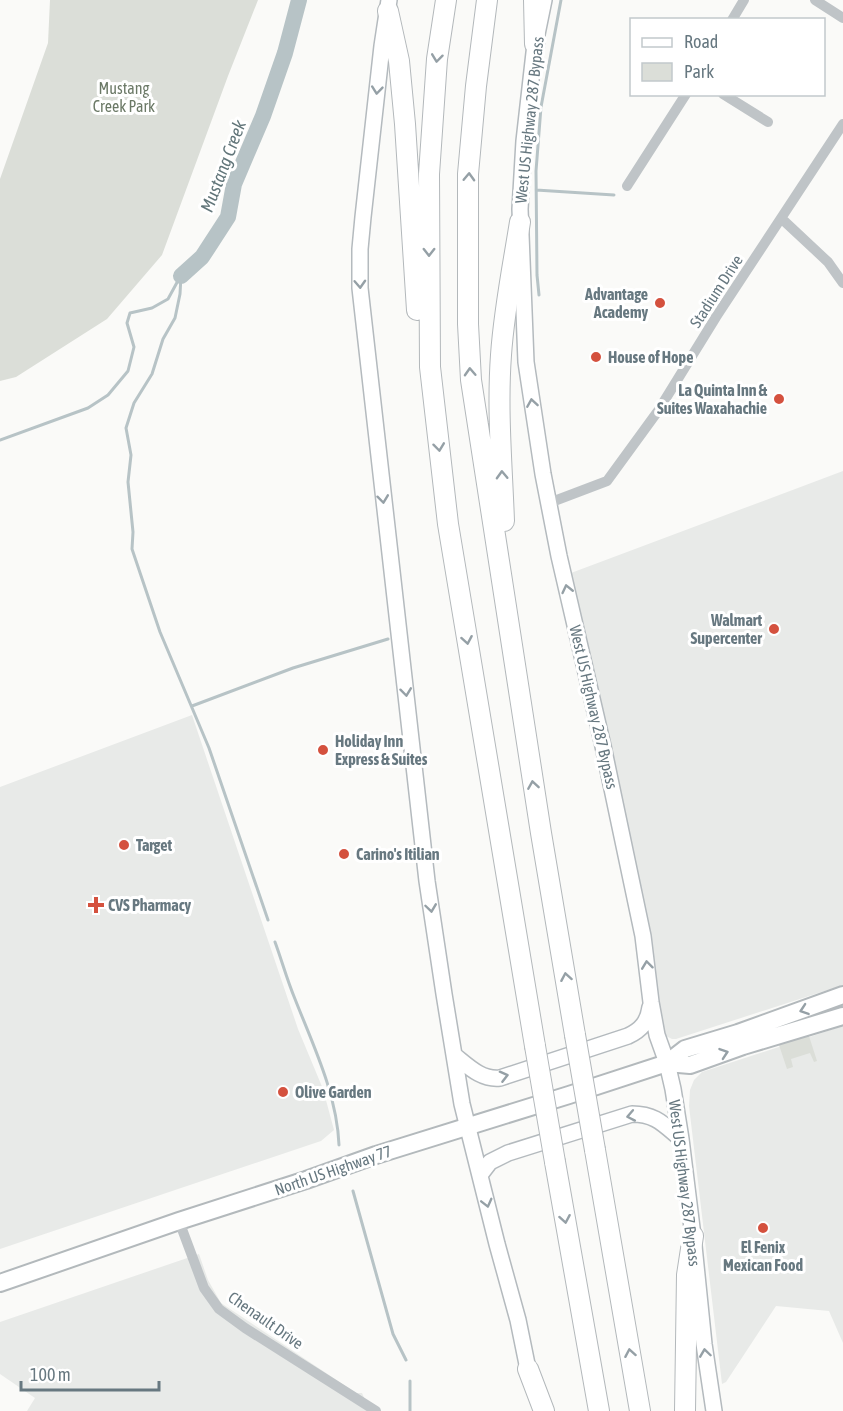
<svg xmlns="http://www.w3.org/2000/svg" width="843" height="1411" viewBox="0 0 843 1411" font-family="'Asap Condensed',sans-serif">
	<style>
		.built { fill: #e8eae8 }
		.green { fill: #dbded8 }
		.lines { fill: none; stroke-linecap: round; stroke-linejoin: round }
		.stream { stroke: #b7c3c6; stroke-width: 3 }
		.river { stroke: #b7c3c6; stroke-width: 16 }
		.secondary-casing { stroke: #b4babe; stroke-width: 18 }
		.primary-casing { stroke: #b3b9bc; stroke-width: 20 }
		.motorway-casing { stroke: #b3b8bb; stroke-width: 22 }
		.minor { stroke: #bfc4c7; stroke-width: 10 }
		.secondary { stroke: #fff; stroke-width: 15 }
		.primary { stroke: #fff; stroke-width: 16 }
		.motorway { stroke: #fff; stroke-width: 20 }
		.motorway-bridge-casing { stroke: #b3b8bb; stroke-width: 22; stroke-linecap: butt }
		.motorway-bridge { stroke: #fff; stroke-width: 20 }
		.oneway { stroke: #95a0a6 }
		.poi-dot { fill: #d4513e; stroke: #fff; stroke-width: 2 }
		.labels { text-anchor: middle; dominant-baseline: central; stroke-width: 6; stroke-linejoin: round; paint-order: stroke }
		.park-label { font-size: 16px; fill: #6b7966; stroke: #fff }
		.street-label { font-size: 16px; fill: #677880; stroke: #fff }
		.poi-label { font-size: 16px; font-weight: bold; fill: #677880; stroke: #fff; text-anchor: start }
		.water-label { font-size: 18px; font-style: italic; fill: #62767a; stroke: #fff }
	</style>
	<rect width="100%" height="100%" fill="#fafaf8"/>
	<!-- built -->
	<path class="built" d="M843,471V985L676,1039H672L666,1036L663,1032L571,573Z
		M192,715L298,1029L323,1089L334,1130L321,1141L0,1249V787Z
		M843,1026V1343L829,1311L776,1306L726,1382L722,1384L689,1106L690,1090L694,1080L702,1072Z
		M199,1254L208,1280L221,1303L356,1393H362L370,1411H27L35,1398L0,1374V1322Z"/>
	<!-- green -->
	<path class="green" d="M50,0H258L228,76L162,255L107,319L16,377L0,381V179L48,43Z
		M801,1033L809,1036L817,1061L814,1062L810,1053L791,1059L793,1067L787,1069L779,1045L783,1039Z"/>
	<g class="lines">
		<!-- stream -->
		<path class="stream" d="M536,190L614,195
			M181,276L180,294L175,318L163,339L152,374L134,403L126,428L131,455L128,482L133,532L132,549L160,632L209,748L268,920
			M539,295L537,275L536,171L541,107L561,0
			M0,440L88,408L108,395L128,371L134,347L127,323L130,313L152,308L168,299L180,277
			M192,706L293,668L388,639
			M275,942C282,961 287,980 295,999C313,1045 337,1094 339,1145
			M353,1191L393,1334L406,1360
			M410,1381V1411"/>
		<!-- river -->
		<path class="river" d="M181,276L202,257L228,217L234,184L263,116L285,53L299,0"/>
		<!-- secondary casing -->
		<g class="secondary-casing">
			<path id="secondary" d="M389,0L382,46L363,217L360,249V288L427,881L444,994L462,1104L497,1244L518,1320L530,1379
				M544,0L535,44L524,141L520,209L526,362L543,474L559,556L603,746L643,936L651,1002L657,1035L667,1063L673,1089L681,1139L693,1236L704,1344L714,1411
				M454,1055C468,1066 481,1080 500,1078L628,1036C641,1030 648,1022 650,1007
				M480,1175L490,1162L508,1153L632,1114C656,1114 664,1125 681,1139"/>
		</g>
		<!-- primary casing -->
		<g class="primary-casing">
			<path id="primary" d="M667,1063L690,1065L743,1046L843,1016
				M0,1283L179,1221L306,1180L376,1155L569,1095L667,1063L685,1049L738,1033L843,995"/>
		</g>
		<!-- motorway casing -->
		<g class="motorway-casing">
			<path id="motorway" d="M446,0L437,59L429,174L430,367L448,524L535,1046
				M487,0L476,86L468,174V324L471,380L541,833L575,1035
				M534,0L535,44
				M388,11L399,61L405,124L417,310
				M504,521C502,466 497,410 501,355C504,310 513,266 520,222
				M595,1150L640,1411
				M555,1162L599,1411
				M528,1369L544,1411
				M685,1411L687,1275L693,1236"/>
		</g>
		<!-- minor -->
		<path class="minor" d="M815,0L843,18
			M732,20L744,0
			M723,94L768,122
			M627,186L686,94
			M782,219L828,262L843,283
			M549,503L607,481L658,411L716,317L843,124
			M179,1221L204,1288L219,1309L245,1328L376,1411"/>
		<!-- secondary -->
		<use href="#secondary" class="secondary"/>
		<!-- primary -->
		<use href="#primary" class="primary"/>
		<!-- motorway -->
		<use href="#motorway" class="motorway"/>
		<!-- motorway-bridge casing -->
		<g class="motorway-bridge-casing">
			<path id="motorway-bridge" d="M575,1035L595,1150
				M535,1046L555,1162"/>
		</g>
		<!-- motorway-bridge -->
		<use href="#motorway-bridge" class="motorway-bridge"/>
	</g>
	<!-- one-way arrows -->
	<defs><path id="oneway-chevron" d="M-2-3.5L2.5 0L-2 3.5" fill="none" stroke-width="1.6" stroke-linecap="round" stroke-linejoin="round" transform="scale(1.5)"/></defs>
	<g class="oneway">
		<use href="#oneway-chevron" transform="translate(437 58) rotate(97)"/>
		<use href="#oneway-chevron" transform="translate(377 90) rotate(96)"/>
		<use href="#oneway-chevron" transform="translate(469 177) rotate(-88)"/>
		<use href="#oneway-chevron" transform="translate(429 252) rotate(90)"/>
		<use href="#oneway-chevron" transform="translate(360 284) rotate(87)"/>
		<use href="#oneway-chevron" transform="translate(470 372) rotate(-93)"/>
		<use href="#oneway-chevron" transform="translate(532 403) rotate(-99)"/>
		<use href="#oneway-chevron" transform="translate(439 447) rotate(83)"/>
		<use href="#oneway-chevron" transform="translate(502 475) rotate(-92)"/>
		<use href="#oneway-chevron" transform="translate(383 499) rotate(83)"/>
		<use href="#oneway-chevron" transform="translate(567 589) rotate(-103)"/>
		<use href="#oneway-chevron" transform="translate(467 640) rotate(80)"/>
		<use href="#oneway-chevron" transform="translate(406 692) rotate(83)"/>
		<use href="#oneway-chevron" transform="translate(533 785) rotate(-99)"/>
		<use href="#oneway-chevron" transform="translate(431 908) rotate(82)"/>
		<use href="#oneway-chevron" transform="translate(647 965) rotate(-97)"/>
		<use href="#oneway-chevron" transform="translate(566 977) rotate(-100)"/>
		<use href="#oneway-chevron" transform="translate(804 1010) rotate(161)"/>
		<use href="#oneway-chevron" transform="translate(724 1053) rotate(-19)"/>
		<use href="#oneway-chevron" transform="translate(504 1076) rotate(-14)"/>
		<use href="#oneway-chevron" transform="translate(631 1116) rotate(169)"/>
		<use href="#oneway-chevron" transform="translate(487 1203) rotate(76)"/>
		<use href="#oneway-chevron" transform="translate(565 1219) rotate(80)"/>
		<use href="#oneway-chevron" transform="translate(630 1353) rotate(-100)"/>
		<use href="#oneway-chevron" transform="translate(705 1353) rotate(-98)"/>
	</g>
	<!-- markers -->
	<g class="poi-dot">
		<circle cx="660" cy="303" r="6"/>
		<circle cx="596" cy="357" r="6"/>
		<circle cx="779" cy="399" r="6"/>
		<circle cx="774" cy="629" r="6"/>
		<circle cx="323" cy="750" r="6"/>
		<circle cx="124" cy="845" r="6"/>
		<circle cx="344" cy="854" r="6"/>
		<path d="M93 896h6v6h6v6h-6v6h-6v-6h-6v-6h6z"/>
		<circle cx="283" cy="1092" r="6"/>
		<circle cx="763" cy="1228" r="6"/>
	</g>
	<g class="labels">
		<!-- park labels -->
		<g class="park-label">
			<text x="124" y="88">Mustang<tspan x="124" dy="18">Creek Park</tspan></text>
		</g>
		<!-- street labels -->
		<g class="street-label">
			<text transform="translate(529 120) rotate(-84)">West US Highway 287 Bypass</text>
			<text transform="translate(716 291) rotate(-57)">Stadium Drive</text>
			<text transform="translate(594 707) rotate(77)">West US Highway 287 Bypass</text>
			<text transform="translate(333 1170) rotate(-19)">North US Highway 77</text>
			<text transform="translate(685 1183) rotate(83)">West US Highway 287 Bypass</text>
			<text transform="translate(266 1320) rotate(35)">Chenault Drive</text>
		</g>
		<!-- poi labels -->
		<g class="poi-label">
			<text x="648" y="294" text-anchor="end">Advantage<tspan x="648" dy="18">Academy</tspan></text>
			<text x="608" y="357">House of Hope</text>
			<text x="767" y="390" text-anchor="end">La Quinta Inn &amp;<tspan x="767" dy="18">Suites Waxahachie</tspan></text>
			<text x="762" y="620" text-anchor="end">Walmart<tspan x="762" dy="18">Supercenter</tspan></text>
			<text x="335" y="741">Holiday Inn<tspan x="335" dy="18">Express &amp; Suites</tspan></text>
			<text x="136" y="845">Target</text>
			<text x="356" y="854">Carino's Itilian</text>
			<text x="108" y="905">CVS Pharmacy</text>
			<text x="295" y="1092">Olive Garden</text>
			<text x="763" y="1247" text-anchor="middle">El Fenix<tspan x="763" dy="18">Mexican Food</tspan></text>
		</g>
		<!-- water labels -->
		<g class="water-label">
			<text transform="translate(223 166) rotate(-69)">Mustang Creek</text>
		</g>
	</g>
	<!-- legend -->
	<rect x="630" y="18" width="195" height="78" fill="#ffffff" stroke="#c2c9cc" stroke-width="1.5"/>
	<rect x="642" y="38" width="30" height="9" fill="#ffffff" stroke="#c2c9cc" stroke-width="1.5"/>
	<text x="684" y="48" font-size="18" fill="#677880">Road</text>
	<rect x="642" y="63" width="30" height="18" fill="#dbded8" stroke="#c2c9cc" stroke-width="1.5"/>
	<text x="684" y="78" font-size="18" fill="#677880">Park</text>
	<!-- scale -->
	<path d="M21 1381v9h138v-9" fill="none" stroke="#677880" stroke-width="3"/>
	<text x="30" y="1381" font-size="18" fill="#677880" stroke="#ffffff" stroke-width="4.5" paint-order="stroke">100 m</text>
</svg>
